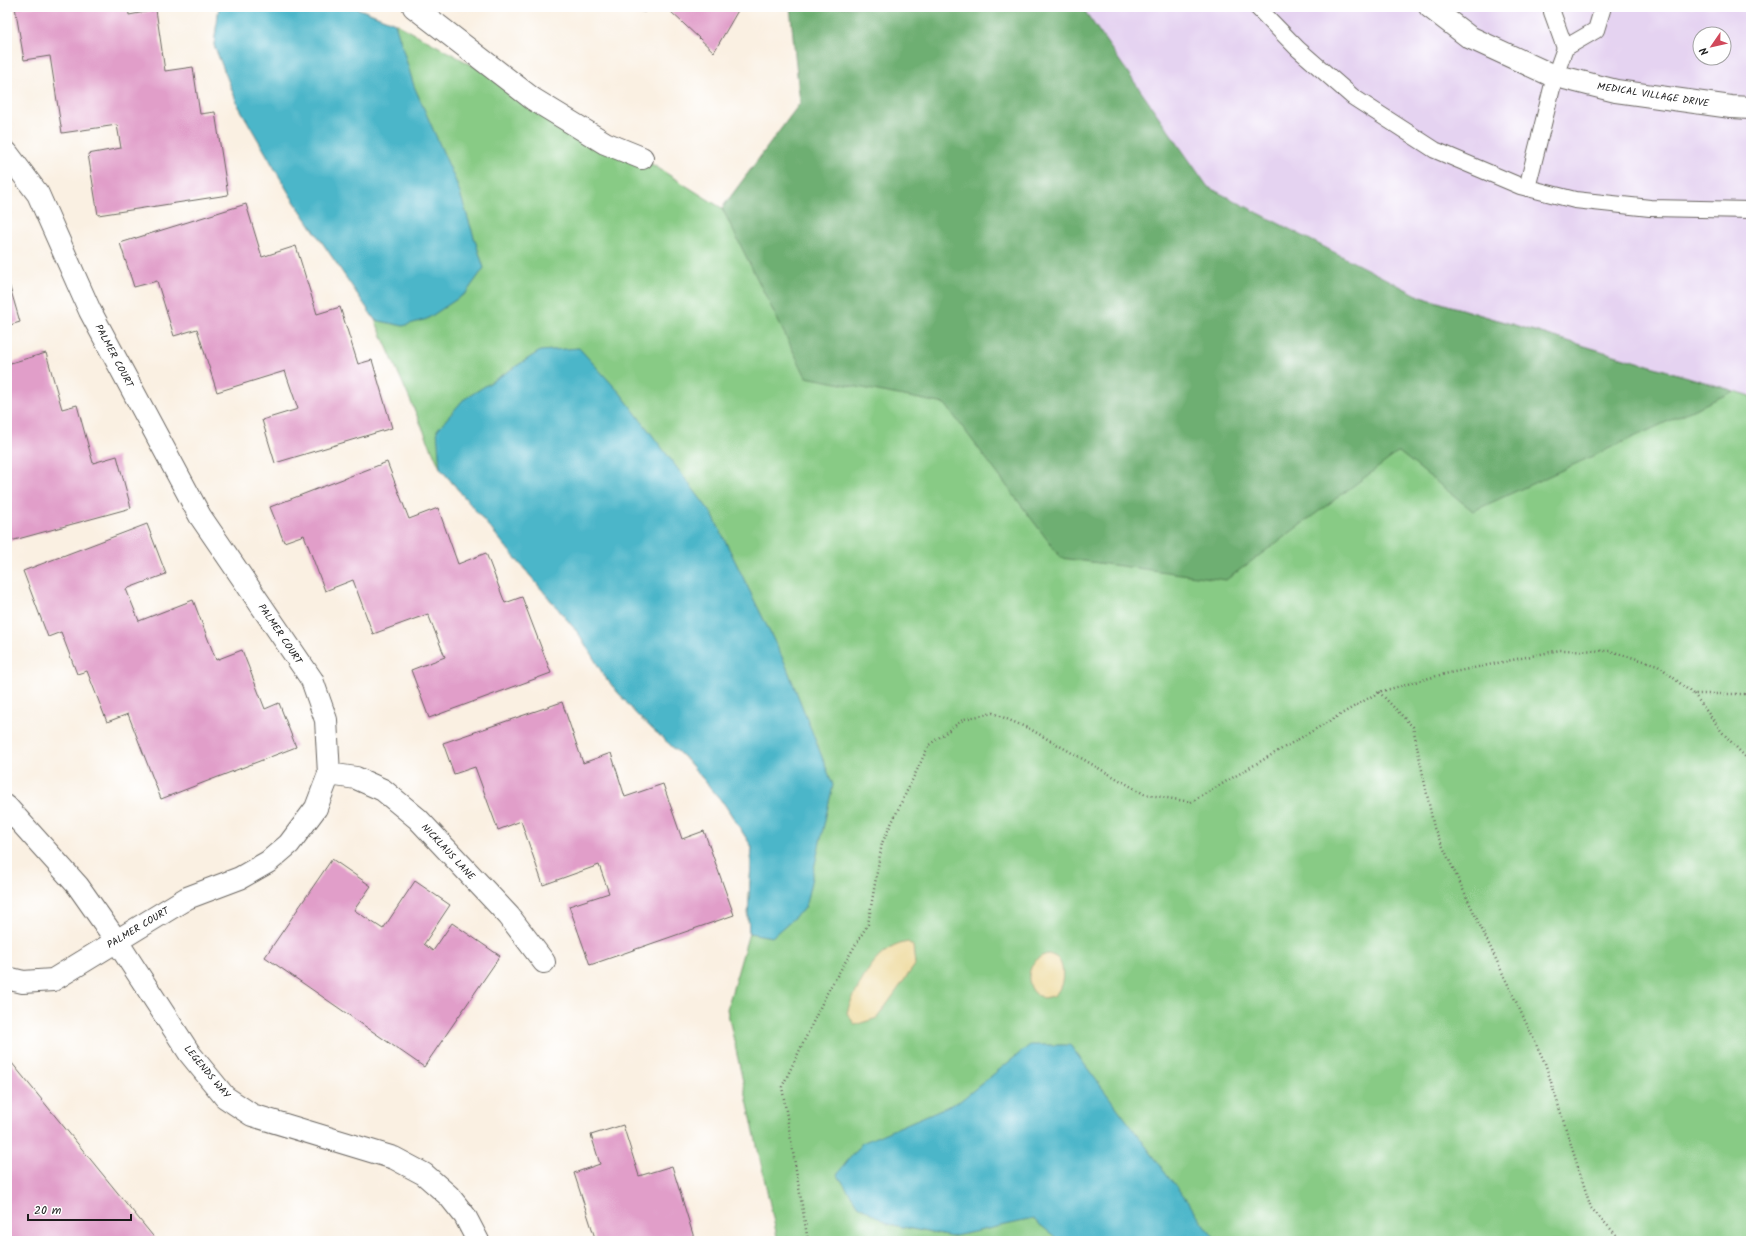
<svg xmlns="http://www.w3.org/2000/svg" width="1758" height="1248" viewBox="0 0 1758 1248" font-family="Kalam,sans-serif">
	<style>
		.built { fill: #e5d3f1; fill-rule: evenodd }
		.green { fill: #88cb85; stroke: #527450 }
		.forest { fill: #6eaf72; stroke: #456647 }
		.sand { fill: #eeda9e; stroke: #857b5d }
		.water { fill: #4cb6c9; stroke: #346972 }
		.building { fill: #e19ec9 }
		.lines { fill: none; stroke-linecap: round; stroke-linejoin: round }
		.service-casing { stroke: #6a6661; stroke-width: 18 }
		.minor-casing { stroke: #6a6661; stroke-width: 24 }
		.path { stroke: #6a6661; stroke-width: 2.5; stroke-dasharray: 1 3; stroke-linecap: butt }
		.service { stroke: #fff; stroke-width: 16 }
		.minor { stroke: #fff; stroke-width: 22 }
		.labels { text-anchor: middle; dominant-baseline: central; stroke-width: 3; stroke-linejoin: round; paint-order: stroke }
		.street-label { font-size: 10px; fill: #1c1c1c; stroke: #fff }
	</style>
	<rect width="100%" height="100%" fill="#fff"/>
	<filter id="ink" filterUnits="userSpaceOnUse"><feTurbulence type="fractalNoise" baseFrequency=".025" numOctaves="2"/><feDisplacementMap in="SourceGraphic" scale="8" xChannelSelector="R" yChannelSelector="G"/><feConvolveMatrix kernelMatrix="1 2 1 2 8 2 1 2 1" color-interpolation-filters="sRGB"/></filter>
	<filter id="wash" filterUnits="userSpaceOnUse"><feTurbulence type="fractalNoise" baseFrequency=".012" numOctaves="4" result="noise"/><feDisplacementMap in="SourceGraphic" scale="16" xChannelSelector="R" yChannelSelector="G"/><feGaussianBlur stdDeviation="0.9" result="paint"/><feColorMatrix in="noise" values="0 0 0 0 0 0 0 0 0 0 0 0 0 0 0 0 0 1.4 0 .05"/><feComposite in="paint" operator="in"/></filter>
	<g filter="url(#wash)">
		<rect width="100%" height="100%" fill="#faf0e2"/>
		<!-- built -->
		<path class="built" d="M967,7H1751V396L1164,220ZM1700,34H1724V58H1700Z"/>
		<!-- green -->
		<path class="green" d="M219,7H354L395,23L642,158L787,249L1421,297L1751,396V1241H778L727,1009L749,933L748,915L752,847L725,805L688,761L637,715L605,677L579,634L440,468L375,320L290,195L238,105L214,45Z"/>
		<!-- forest -->
		<path class="forest" d="M790,7H1082L1208,187L1421,297L1734,391L1473,511L1399,452L1226,580L1061,558L945,404L806,377L722,208L800,103Z"/>
		<!-- sand -->
		<path class="sand" d="M908,942L913,946L915,965L877,1018L855,1025L847,1013C849,1004 853,998 857,990C869,967 881,947 908,942Z
			M1049,954C1051,955 1055,956 1057,958C1066,966 1064,990 1053,996C1050,997 1046,997 1043,998C1041,996 1037,995 1035,993C1022,980 1031,956 1049,954Z"/>
		<!-- water -->
		<path class="water" d="M219,7H354L395,23L414,86L457,184L484,268L466,293L427,319L403,326L375,320L290,195L238,105L214,45Z
			M579,348L621,394L712,514L785,663L833,785L805,908L772,937L749,933L748,915L752,847L725,805L688,761L637,715L605,677L579,634L440,468L437,430L463,400L540,351Z
			M1030,1045H1070L1217,1241H1060L1033,1219L951,1237L888,1224L857,1204L837,1174L862,1143L960,1101Z"/>
		<g id="blocks">
			<!-- building -->
			<path class="building" d="M15,7H128L129,15L156,10L165,71L193,67L200,114L215,112L228,195L98,215L88,154L121,148L117,125L62,133L50,56L24,60Z
				M605,7H645V12L605,8Z
				M673,7H740L714,52L670,11Z
				M246,204L262,257L296,246L317,314L340,307L358,364L372,360L392,428L275,463L262,420L298,409L285,371L217,392L197,329L174,336L157,281L134,287L120,243Z
				M7,277L20,322L7,326Z
				M46,353L62,409L77,405L93,463L117,456L131,508L7,542V364Z
				M387,462L409,519L438,508L458,564L486,553L505,603L522,597L551,673L429,718L411,670L445,657L428,614L373,634L353,580L325,591L304,535L284,542L270,507Z
				M147,524L166,574L126,589L139,621L193,600L216,660L242,650L265,709L279,703L296,747L161,799L128,714L107,722L87,671L77,674L61,632L48,637L23,571Z
				M562,702L583,763L611,753L625,797L663,784L682,839L704,831L734,915L590,965L569,906L609,893L599,865L543,885L521,821L498,830L475,767L454,774L443,743Z
				M332,859L371,886L354,910L383,929L415,881L450,905L424,944L433,951L452,923L500,956L424,1067L265,957Z
				M7,1057L157,1241H7Z
				M623,1125L639,1176L672,1166L695,1241H596L574,1173L600,1164L591,1135Z"/>
		</g>
	</g>
	<g filter="url(#ink)">
		<use href="#blocks" fill-opacity="0" stroke="#6a6661" stroke-width="1"/>
		<g class="lines">
			<!-- service casing -->
			<g class="service-casing">
				<path id="service" d="M1257,7L1298,49L1353,97L1435,150L1520,186L1575,200L1650,208L1751,210
					M1554,7L1552,12L1565,48L1596,30L1603,7
					M1527,188L1555,76L1565,48"/>
			</g>
			<!-- minor casing -->
			<g class="minor-casing">
				<path id="minor" d="M414,7L533,99L605,143L642,158
					M1430,7L1469,37L1549,74L1616,91L1731,107L1751,108
					M7,153L38,194L90,311L200,516L312,680L326,720L329,774L316,808L289,844L268,862L240,878L187,898L53,980L23,982L7,978
					M329,774L356,778L383,790L418,819L509,916L544,962
					M7,807L78,886L116,940L190,1054L225,1097L252,1115L394,1158L424,1174L449,1196L465,1216L478,1241"/>
			</g>
			<!-- path -->
			<path class="path" d="M1379,692L1413,727L1434,828L1545,1063L1591,1208L1622,1241
				M1694,694L1722,732L1751,763
				M808,1241L782,1087L828,991L868,924L882,843L929,745L964,719L993,713L1030,729L1144,794L1191,802L1379,692L1440,675L1560,650L1610,651L1658,665L1693,694H1751"/>
			<!-- service -->
			<use href="#service" class="service"/>
			<!-- minor -->
			<use href="#minor" class="minor"/>
		</g>
	</g>
	<g class="labels">
		<!-- street labels -->
		<g class="street-label">
			<text transform="translate(1653 95) rotate(9)">MEDICAL VILLAGE DRIVE</text>
			<text transform="translate(114 356) rotate(62)">PALMER COURT</text>
			<text transform="translate(280 634) rotate(56)">PALMER COURT</text>
			<text transform="translate(448 852) rotate(47)">NICKLAUS LANE</text>
			<text transform="translate(138 928) rotate(-31)">PALMER COURT</text>
			<text transform="translate(207 1072) rotate(50)">LEGENDS WAY</text>
		</g>
	</g>
	<!-- margin -->
	<rect width="1758" height="1248" fill="none" stroke="#fff" stroke-width="24"/>
	<!-- north arrow -->
	<g transform="translate(1712 46) rotate(236)"><circle r="19" fill="#ffffff" stroke="#a4a4a4"/>
	<path d="M0-3L7 15L0 10L-7 15Z" fill="#d1495b"/>
	<text y="-6" font-size="11" font-weight="bold" text-anchor="middle" fill="#1c1c1c">N</text>
	</g>
	<!-- scale -->
	<path d="M28 1214v6h103v-6" fill="none" stroke="#1c1c1c" stroke-width="2"/>
	<text x="34" y="1214" font-size="12" fill="#1c1c1c" stroke="#ffffff" stroke-width="3" paint-order="stroke">20 m</text>
</svg>
